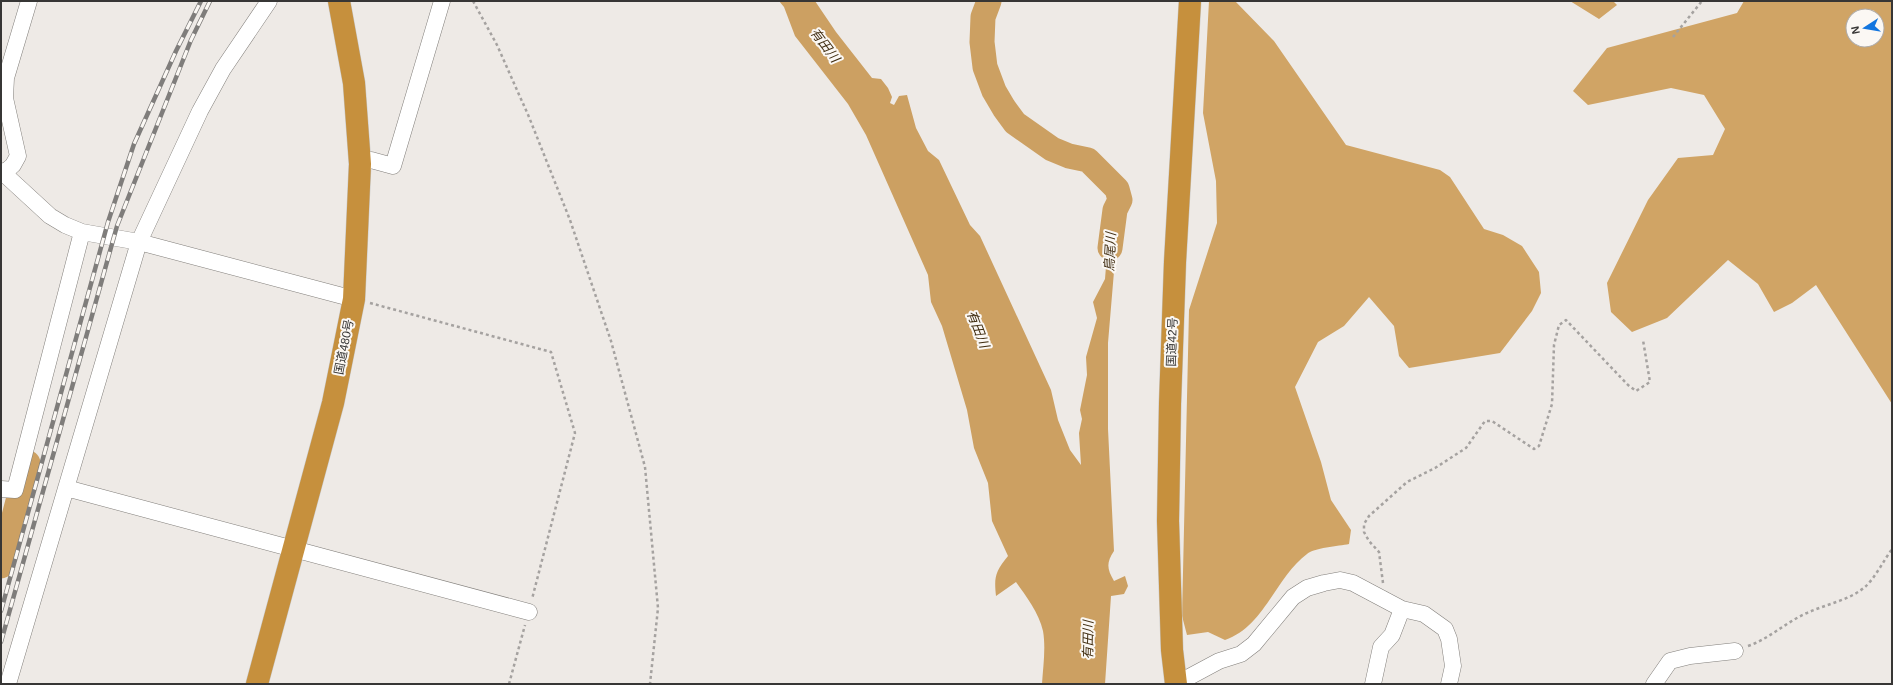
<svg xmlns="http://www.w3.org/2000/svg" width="1893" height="685" viewBox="0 0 1893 685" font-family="Helvetica,'Noto Sans JP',sans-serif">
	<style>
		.forest { fill: #d0a465; fill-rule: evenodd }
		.water { fill: #cca062 }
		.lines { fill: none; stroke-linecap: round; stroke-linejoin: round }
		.river { stroke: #cca062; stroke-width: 25 }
		.minor-casing { stroke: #827f7b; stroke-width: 17 }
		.highway-casing { stroke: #c7c7c6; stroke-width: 23 }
		.path { stroke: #a5a2a0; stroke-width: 2.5; stroke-dasharray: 3 3; stroke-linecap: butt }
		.minor { stroke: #fff; stroke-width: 16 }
		.highway { stroke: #c6903d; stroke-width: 22 }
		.rail-casing { stroke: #7f7d7b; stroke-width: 4.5 }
		.rail { stroke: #fbf8f4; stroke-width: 3; stroke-dasharray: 9; stroke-linecap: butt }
		.labels { text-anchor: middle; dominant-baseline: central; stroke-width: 4; stroke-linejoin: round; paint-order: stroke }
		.street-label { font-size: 12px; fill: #373635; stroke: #fbf8f4 }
		.water-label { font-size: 13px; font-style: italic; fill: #412e12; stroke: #fbf8f4 }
	</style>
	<rect width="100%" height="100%" fill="#eeeae6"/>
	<!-- forest -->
	<path class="forest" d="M1209,1H1235L1274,41L1346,145L1440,170L1450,177L1484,229L1503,235L1522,246L1539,272L1541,293L1532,311L1500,353L1409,368L1399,356L1394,326L1369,297L1344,326L1318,342L1295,387L1321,462L1331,500L1351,530L1349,544C1339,546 1313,548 1307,554C1276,577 1264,627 1225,640L1208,632L1187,635L1182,616L1189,310L1217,223L1216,181L1203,113Z
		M1570,1H1613L1617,5L1599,19Z
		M1744,1H1892V404L1816,285L1792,303L1774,312L1758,284L1728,260L1667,318L1632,332L1611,312L1607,283L1648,200L1678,158L1713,155L1725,129L1704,95L1671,88L1588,105L1573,91L1607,48L1737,13ZM1853,16H1877V40H1853Z"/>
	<!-- water -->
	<path class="water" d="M779,1H815L836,32L872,78L881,79L888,88L892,97L890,103L894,105L899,96L907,95L916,128L928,151L939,160L970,225L980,236L1051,390L1058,420L1070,450L1081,465L1079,433L1082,419L1080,410L1087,375L1086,357L1097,318L1093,302L1105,279L1107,254L1103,235L1112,212L1118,224L1108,343V429L1114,551C1106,563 1107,569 1114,581L1125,576L1128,586L1124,594L1111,596L1105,684H1042C1043,667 1046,648 1043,631C1039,613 1026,596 1016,582L996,596C994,577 995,572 1008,556L992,521L988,483L974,448L967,410L942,326L931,302L928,275L866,135L848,104L795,36L784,7Z"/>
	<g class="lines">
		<!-- river -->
		<path class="river" d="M989,1L983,17L982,42L985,67L994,91L1004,108L1015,123L1052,149L1069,156L1088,160L1117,189L1120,200L1115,210L1110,248
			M1,566L28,463"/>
		<!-- minor casing -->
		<g class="minor-casing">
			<path id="minor" d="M360,164L371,160L393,166L442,1
				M1,171L50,216L65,225L82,232L139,242L354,299
				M4,173L13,165L18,156L5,98L6,78L29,1
				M66,488L529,612
				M1,489L15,490L82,232
				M1402,609L1424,614L1445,629L1449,639L1453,666L1449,684
				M8,684L139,242L200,111L223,69L269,1
				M1176,684L1219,661L1241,654L1254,644L1293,597L1307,588L1324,583L1340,580L1353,583L1402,609L1392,635L1381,647L1373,684
				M1654,684L1670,661L1690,656L1735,651"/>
		</g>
		<!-- highway casing -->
		<g class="highway-casing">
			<path id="highway" d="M257,684L333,403L354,299L360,164L354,83L339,1
				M1176,684L1172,650L1168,521L1170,404L1175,262L1190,1"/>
		</g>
		<!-- path -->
		<path class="path" d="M473,1L497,45L529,117L570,220L611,341L645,467L658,608L650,684
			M1673,37L1702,1
			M370,303L551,352L575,433L532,599
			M1383,583L1379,552L1369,541L1364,532V524L1369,516L1407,482L1435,468L1466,448L1485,421H1492L1534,449L1539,446L1552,404L1554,345L1559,325L1566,320L1628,385L1636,391L1650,382L1643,340
			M1748,646C1769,639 1786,622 1807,613C1826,604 1848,601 1865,587C1875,578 1884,560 1892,549
			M509,684L525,625"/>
		<!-- minor -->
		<use href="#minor" class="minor"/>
		<!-- highway -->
		<use href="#highway" class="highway"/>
		<!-- rail casing -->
		<g class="rail-casing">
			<path id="rail" d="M1,611L108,222L134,144L176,51L201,1
				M1,642L117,226L191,40L210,1"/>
		</g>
		<!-- rail -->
		<use href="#rail" class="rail"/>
	</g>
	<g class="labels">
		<!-- street labels -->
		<g class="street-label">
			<text transform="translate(1172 342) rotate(-88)">国道42号</text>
			<text transform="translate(344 347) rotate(-79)">国道480号</text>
		</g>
		<!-- water labels -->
		<g class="water-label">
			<text transform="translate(825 45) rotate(53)">有田川</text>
			<text transform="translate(1110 252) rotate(-87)">鳥尾川</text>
			<text transform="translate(978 329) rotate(69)">有田川</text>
			<text transform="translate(1088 640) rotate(-89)">有田川</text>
		</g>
	</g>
	<!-- border -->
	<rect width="1893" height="685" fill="none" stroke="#373635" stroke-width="4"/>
	<!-- north arrow -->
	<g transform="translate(1865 28) rotate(258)"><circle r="19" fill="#fbf8f4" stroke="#adaaa8"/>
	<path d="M0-3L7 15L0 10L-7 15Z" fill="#1376df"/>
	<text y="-6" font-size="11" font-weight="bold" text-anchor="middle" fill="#373635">N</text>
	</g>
</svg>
